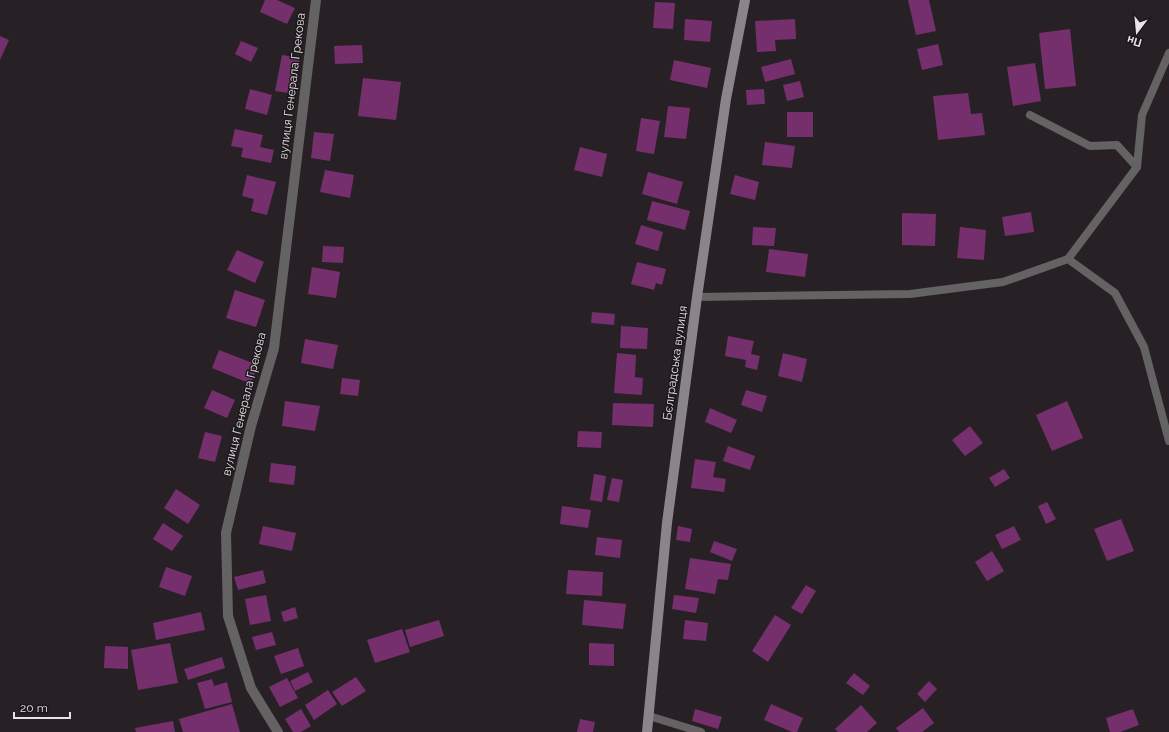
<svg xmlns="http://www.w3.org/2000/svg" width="1169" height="732" viewBox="0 0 1169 732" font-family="Raleway,sans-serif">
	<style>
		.building { fill: #752f6d }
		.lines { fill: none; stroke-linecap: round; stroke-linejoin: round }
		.lane { stroke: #656264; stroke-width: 8 }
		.street { stroke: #656264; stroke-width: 10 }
		.secondary { stroke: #8a8589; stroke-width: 10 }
		.labels { text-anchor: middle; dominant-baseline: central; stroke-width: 3; stroke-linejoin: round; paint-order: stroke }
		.street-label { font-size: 12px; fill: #e7e3e6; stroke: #1d181c }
	</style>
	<rect width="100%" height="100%" fill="#272126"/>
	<!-- building -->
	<path class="building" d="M265,0H277L295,8L287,24L260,12Z
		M908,0H929L936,31L916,35Z
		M655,2L675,3L673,29L653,28Z
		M685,19L712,21L710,42L684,40Z
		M795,19L796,39L775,40L776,51L757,52L755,21Z
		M1070,29L1076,86L1045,89L1039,33Z
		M0,36L9,40L0,60Z
		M241,41L258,48L251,62L235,54Z
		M938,44L943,65L922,70L917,49Z
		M362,45L363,63L335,64L334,46Z
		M282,55L300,58L294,94L275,91Z
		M791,59L795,74L765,82L761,67Z
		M674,60L711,68L707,88L670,80Z
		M1035,63L1041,101L1013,106L1007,67Z
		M363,78L401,82L396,120L358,116Z
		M800,81L804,97L787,101L783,85Z
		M250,89L272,95L267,115L245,109Z
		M764,89L765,104L747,105L746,90Z
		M968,93L971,114L982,113L985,135L938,140L933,96Z
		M668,106L690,108L686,139L664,137Z
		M787,112H813V137H787Z
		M641,118L660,121L654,154L636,151Z
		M235,129L263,135L260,147L274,150L271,163L241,157L243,148L231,146Z
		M314,132L334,134L330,161L311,158Z
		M765,142L795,146L792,168L762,165Z
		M580,147L607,154L602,177L574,170Z
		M325,170L354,175L350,198L320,192Z
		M648,172L683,182L677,204L642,194Z
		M247,175L276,182L267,215L251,211L254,199L242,196Z
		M735,175L759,182L755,200L730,194Z
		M652,201L690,211L685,230L647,220Z
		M1031,212L1034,232L1005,236L1002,217Z
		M902,213L936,214L935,246L902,245Z
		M641,225L663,232L658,251L635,244Z
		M753,227L776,228L774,246L752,245Z
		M960,227L986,230L984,260L957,258Z
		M323,246L344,247L343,263L322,262Z
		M769,249L808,254L805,277L766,272Z
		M237,250L264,262L255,283L227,270Z
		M637,262L666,269L662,285L656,283L654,290L631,284Z
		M312,267L340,272L336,298L308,294Z
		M235,290L265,300L256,327L226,318Z
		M592,312L615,314L614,325L591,323Z
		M621,326L648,328L647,349L620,348Z
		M728,336L754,341L751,354L760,356L757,370L745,367L746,360L725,356Z
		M305,339L338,345L333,369L301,363Z
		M219,350L258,365L251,384L212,368Z
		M617,353L636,355L635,377L643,378L642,395L614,393Z
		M783,353L807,359L802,382L778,376Z
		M342,378L360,380L358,396L340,394Z
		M212,390L235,400L227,418L204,408Z
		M746,390L767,396L762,412L741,405Z
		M285,401L320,406L315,431L282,426Z
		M1067,401L1083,438L1052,451L1036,415Z
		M613,403L654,404L653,427L612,425Z
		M710,408L737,420L731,433L705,422Z
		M970,426L983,443L965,456L952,440Z
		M578,431L602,432L601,448L577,447Z
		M205,432L222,436L215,462L198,458Z
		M728,446L755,456L750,470L723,461Z
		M695,459L716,462L713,477L726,479L724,492L691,488Z
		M271,463L296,466L294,485L269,482Z
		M1004,469L1010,478L995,487L989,478Z
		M594,474L606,476L602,502L590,500Z
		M612,478L623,480L619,502L607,500Z
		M176,489L200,505L188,524L164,508Z
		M1047,502L1056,519L1046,524L1038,506Z
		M562,506L591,510L588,528L560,524Z
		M1121,519L1134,551L1107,561L1094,529Z
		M163,523L183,536L172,551L153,539Z
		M263,526L296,533L292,551L259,544Z
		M678,526L692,529L690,542L676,540Z
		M1014,526L1021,540L1002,549L995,535Z
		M597,537L622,540L620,558L595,555Z
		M714,541L737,549L732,561L710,552Z
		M992,551L1004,571L987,581L975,562Z
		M690,558L731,564L728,580L718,579L715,594L685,589Z
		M166,567L192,576L185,596L159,587Z
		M263,570L266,583L238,590L234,577Z
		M568,570L603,572L602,596L566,594Z
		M806,585L816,591L802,614L791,608Z
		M266,595L271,621L250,625L245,599Z
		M674,595L699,598L696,613L672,609Z
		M584,600L626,604L623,629L582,625Z
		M295,607L298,618L284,622L281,612Z
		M201,612L205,630L156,640L153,623Z
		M775,615L791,625L768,662L752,651Z
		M439,620L444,636L410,647L405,630Z
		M685,620L708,623L706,641L683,639Z
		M402,629L410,652L375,663L367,640Z
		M272,632L276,645L256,650L252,637Z
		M170,643L178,683L138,690L131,650Z
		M589,643L614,644V666L589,665Z
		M105,646L128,647V669L104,668Z
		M298,648L304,666L281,674L274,656Z
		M222,657L225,668L188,680L184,669Z
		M308,672L313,682L295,691L290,681Z
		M854,673L870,686L863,695L846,683Z
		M356,677L366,691L342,706L332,692Z
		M287,678L298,698L280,707L269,687Z
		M212,679L214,686L227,682L232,702L205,709L197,683Z
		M929,681L937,689L925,702L917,694Z
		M328,690L337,704L314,720L305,705Z
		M232,704L240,732H183L179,719Z
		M771,704L803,718L797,732H792L764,720Z
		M861,705L877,723L867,732H838L835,729Z
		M923,708L934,723L922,732H899L896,728Z
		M301,709L311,726L301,732H293L285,719Z
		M695,709L722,717L718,729L692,721Z
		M1133,709L1139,725L1120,732H1110L1106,718Z
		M580,719L595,722L593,732H577Z
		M173,721L175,732H136L135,728Z"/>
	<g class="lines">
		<!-- lane -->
		<path class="lane" d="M1030,115L1090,146L1117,145L1137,167L1068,259
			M1137,167L1142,115L1169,53
			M697,297L910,294L1003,282L1068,259L1115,293L1144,347L1169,441
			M649,716L701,732"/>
		<!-- street -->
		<path class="street" d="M278,732L251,688L228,616L226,533L251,426L274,348L316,0"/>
		<!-- secondary -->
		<path class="secondary" d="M647,732L667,523L697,297L726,99L745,0"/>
	</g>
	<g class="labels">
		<!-- street labels -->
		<g class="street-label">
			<text transform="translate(292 86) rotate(-83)">вулиця Генерала Грекова</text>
			<text transform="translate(675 363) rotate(-82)">Бєлградська вулиця</text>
			<text transform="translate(244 404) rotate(-76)">вулиця Генерала Грекова</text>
		</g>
	</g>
	<!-- north arrow -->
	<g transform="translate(1137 32) rotate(196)" stroke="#1d181c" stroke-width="3" paint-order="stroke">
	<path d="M0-3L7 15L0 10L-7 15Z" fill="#e7e3e6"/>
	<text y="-6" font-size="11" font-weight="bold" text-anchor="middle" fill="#e7e3e6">Пн</text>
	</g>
	<!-- scale -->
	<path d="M14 712v6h56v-6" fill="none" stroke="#e7e3e6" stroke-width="2"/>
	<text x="20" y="712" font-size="12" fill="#e7e3e6" stroke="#1d181c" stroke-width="3" paint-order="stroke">20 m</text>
</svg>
